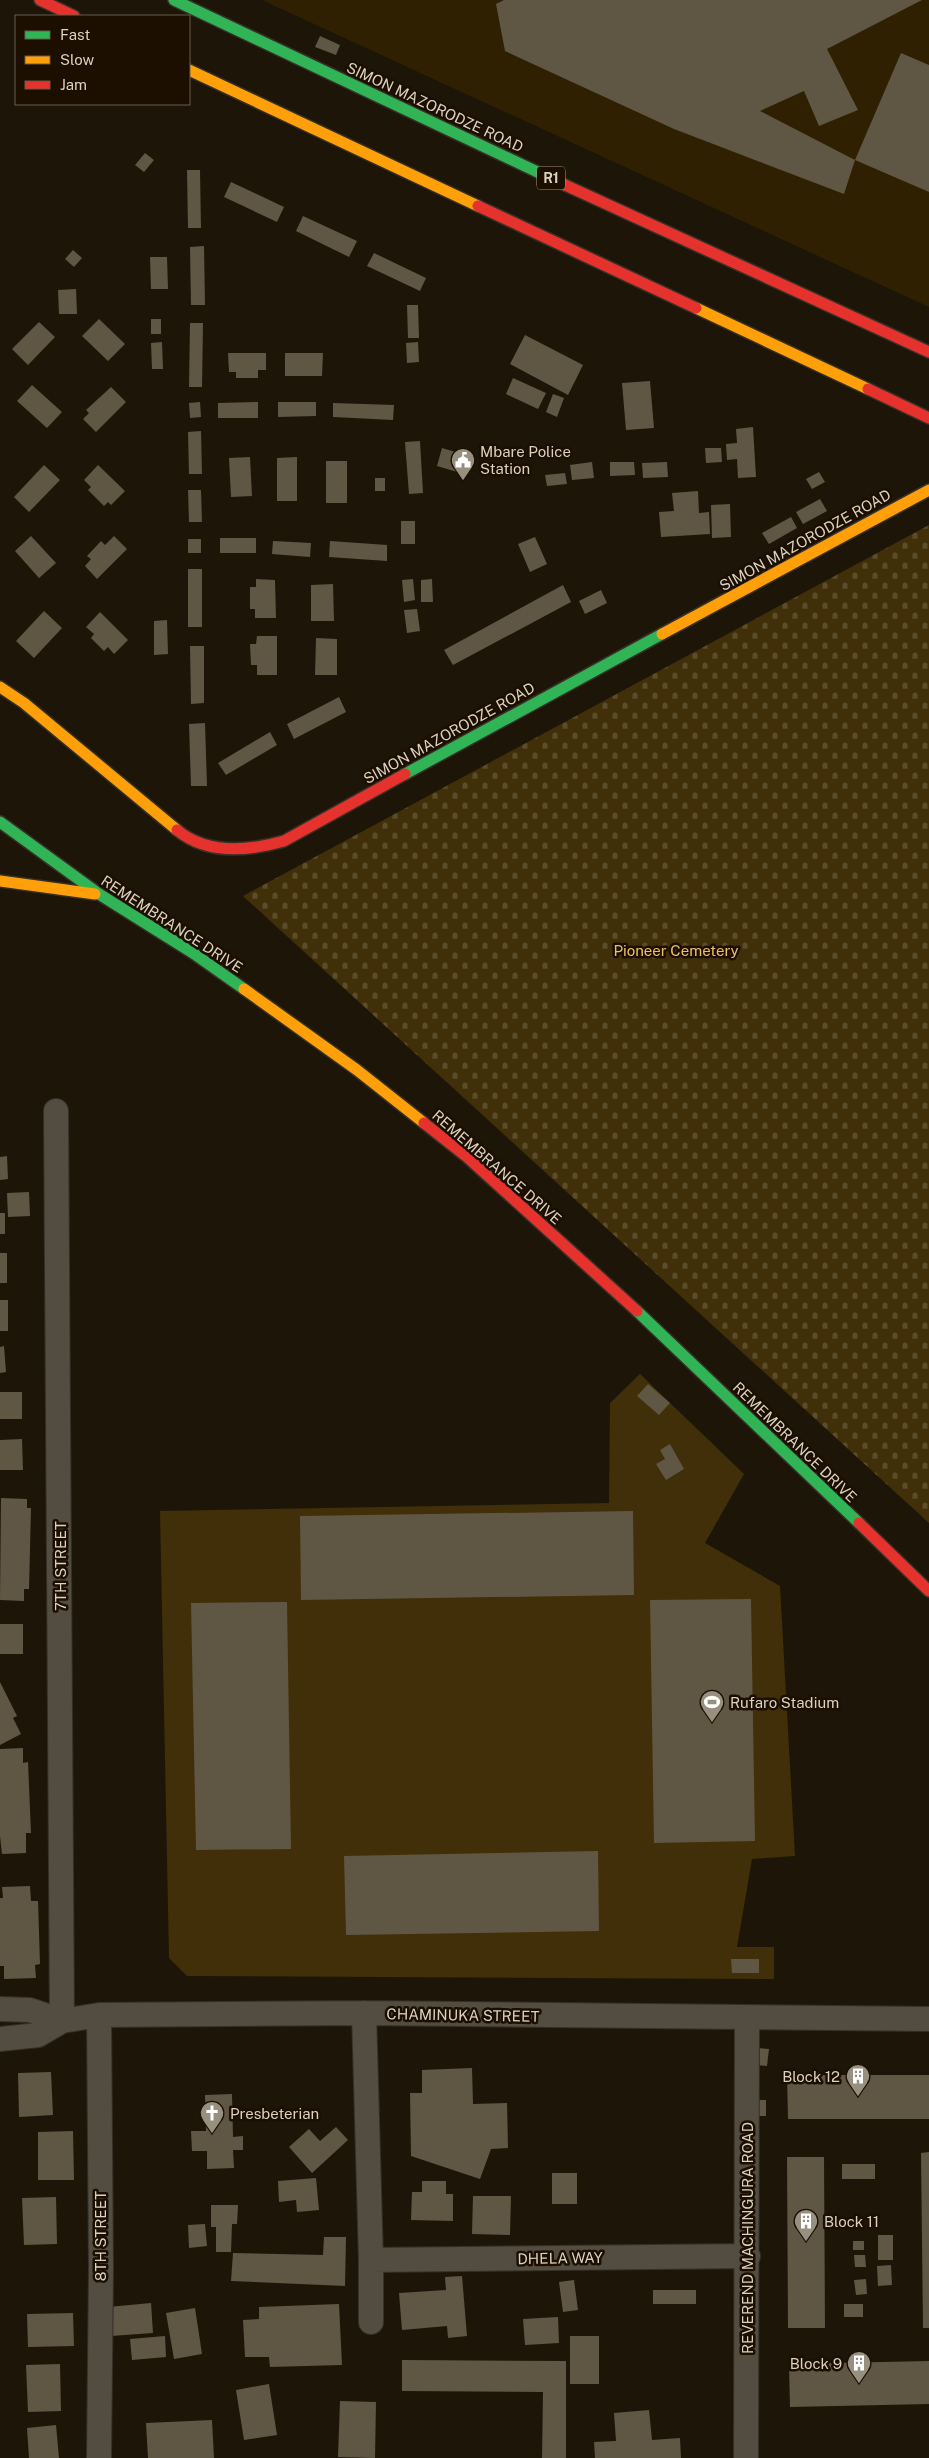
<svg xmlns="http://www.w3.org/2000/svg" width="929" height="2458" viewBox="0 0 929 2458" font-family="'Public Sans',sans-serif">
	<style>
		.built { fill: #2e2001 }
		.green { fill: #402f08 }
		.cemetery { fill: url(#cemetery-stones) }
		.building { fill: #605644 }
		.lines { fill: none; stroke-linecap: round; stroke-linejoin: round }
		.street-casing { stroke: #363028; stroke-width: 26 }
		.fast-casing { stroke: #363028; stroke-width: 14 }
		.slow-casing { stroke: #363028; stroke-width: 14 }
		.jam-casing { stroke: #363028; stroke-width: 14 }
		.street { stroke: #524c41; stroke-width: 24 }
		.fast { stroke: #30b455; stroke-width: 11 }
		.slow { stroke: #ff9f0a; stroke-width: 11 }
		.jam { stroke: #e5322d; stroke-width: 11 }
		.labels { text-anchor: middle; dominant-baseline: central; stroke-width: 5; stroke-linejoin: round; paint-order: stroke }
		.shield { fill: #1c0f00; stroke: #a09787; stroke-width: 1 }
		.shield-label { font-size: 14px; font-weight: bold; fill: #d9d1c1 }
		.street-label { font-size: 15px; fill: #d9d1c1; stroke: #1c0f00 }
		.poi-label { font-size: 15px; fill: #d9d1c1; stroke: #1c0f00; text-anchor: start }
		.park-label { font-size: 15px; fill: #edc064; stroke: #1c0f00 }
	</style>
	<defs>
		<pattern id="cemetery-stones" width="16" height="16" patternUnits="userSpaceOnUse" patternTransform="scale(1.25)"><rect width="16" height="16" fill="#402f08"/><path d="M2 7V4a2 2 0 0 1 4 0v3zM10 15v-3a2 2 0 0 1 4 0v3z" fill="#5b4c2a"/></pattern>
	</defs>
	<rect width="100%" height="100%" fill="#1d1608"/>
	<!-- built -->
	<path class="built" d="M262,0H929V307Z"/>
	<!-- green -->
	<path class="green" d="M640,1374L744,1474L705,1543L780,1586L795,1856L752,1859L737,1947H774V1979L187,1976L169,1958L160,1511L609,1503L610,1403Z"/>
	<!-- cemetery -->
	<path class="cemetery" d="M929,525V1523L243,896Z"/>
	<!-- building -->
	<path class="building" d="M504,0H922L827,49L858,110L819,126L804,91L760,111L855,160L844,194L674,129L505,51L496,4Z
		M320,36L340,45L336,55L315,47Z
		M901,53L929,65V192L855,160Z
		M145,153L154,160L144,172L135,165Z
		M187,170H200L201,228H188Z
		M231,182L284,207L277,222L224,197Z
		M303,216L357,241L349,257L296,231Z
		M204,246L205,305H191L190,247Z
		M73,250L82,258L74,267L65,259Z
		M374,253L426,278L420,291L367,266Z
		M150,257H167L168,289H151Z
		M76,289L77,314H59L58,290Z
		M407,305H418L419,338H408Z
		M99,319L125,344L108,361L82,336Z
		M151,319H161V334H151Z
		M39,322L55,337L28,365L12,349Z
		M190,323H203L202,387H189Z
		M525,335L583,365L568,395L510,364Z
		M162,342L163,369H152L151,343Z
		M418,342L419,362L407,363L406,343Z
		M228,353H266V370H258V378H236V372H229Z
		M285,353H323L322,376H285Z
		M513,378L546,393L538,409L506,394Z
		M650,381L654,428L626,430L622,383Z
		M32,385L62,412L47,428L17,401Z
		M111,387L126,402L96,432L83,419L89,413L86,410Z
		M553,394L564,398L557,417L546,412Z
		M200,402L201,417L190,418L189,403Z
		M258,402V418H218V403Z
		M278,402H316V416L278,417Z
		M333,403L394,405L393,420L333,417Z
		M753,427L756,477L738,478L737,459L727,460L726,444L737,443L736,429Z
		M201,431L202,474H189L188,432Z
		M420,441L423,493L409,494L405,442Z
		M442,448L469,456L464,474L437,466Z
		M705,448H721L722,462L706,463Z
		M250,457L252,496L231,497L229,458Z
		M297,457V501H277V458Z
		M326,461H347V503H326Z
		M592,462L594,478L572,480L570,465Z
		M610,462H634L635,475L610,476Z
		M667,462L668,477L643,478L642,463Z
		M44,465L60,480L29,512L14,497Z
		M98,465L125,491L111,505L108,502L104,506L88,490L91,487L84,480Z
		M819,472L825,482L812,489L806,479Z
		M565,473L567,484L547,486L545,475Z
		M375,478H385V491H375Z
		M188,490H201L202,522H189Z
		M698,491L699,513L709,512L710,534L661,537L659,512L674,511L672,493Z
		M820,499L827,511L803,524L796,512Z
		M730,504L731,537L712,538L711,505Z
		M791,517L797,528L769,544L762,533Z
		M401,521H415V544H401Z
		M31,536L56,563L39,578L15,551Z
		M114,536L127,549L97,579L85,566L91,559L87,556L101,541L105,545Z
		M535,537L547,564L530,572L518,544Z
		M220,538H256V553H220Z
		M188,539H201V553H188Z
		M273,541L311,543L310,557L272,554Z
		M330,541L387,545V561L329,557Z
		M188,569H202V627H188Z
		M256,579L275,580L276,618H255V609H250V587H256Z
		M413,579L415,600L404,602L402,580Z
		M432,579L433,602H421V580Z
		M333,584L334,621H311V585Z
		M563,585L571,602L453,665L444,650Z
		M601,590L607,603L585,614L579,601Z
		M417,609L420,631L407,633L404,610Z
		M44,611L62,628L34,658L16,641Z
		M100,612L128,640L114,654L108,647L104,651L91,638L94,634L86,627Z
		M167,620L168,654L154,655V621Z
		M257,636H277V675H257V665H251L250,644H256Z
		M316,638L337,639V675H315Z
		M190,646H204V703L191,704Z
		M339,697L346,712L294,739L287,724Z
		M205,723L207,786H191L189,724Z
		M270,732L277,745L226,775L218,763Z
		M7,1156L8,1179L0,1180V1157Z
		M29,1192L30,1216L8,1217L7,1193Z
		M0,1213H5V1234H0Z
		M0,1253H7V1283H0Z
		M0,1300H8V1331H0Z
		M4,1346L6,1372L0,1373V1347Z
		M648,1384L670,1403L659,1415L637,1396Z
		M0,1392H22V1419H0Z
		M22,1439L23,1470H0V1440Z
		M670,1444L684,1469L666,1480L656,1464L665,1459L660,1450Z
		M1,1498L27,1499V1508H31L29,1589H24V1601L0,1600Z
		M633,1511L634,1595L301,1600L300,1516Z
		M751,1599L755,1841L654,1843L650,1600Z
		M287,1602L291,1849L196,1850L191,1603Z
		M0,1624H23V1654H0Z
		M0,1682L17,1716L13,1718L21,1734L0,1745Z
		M23,1748V1763L28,1762L31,1833H26V1853L2,1854L0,1836V1749Z
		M598,1851L599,1931L346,1935L344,1856Z
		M30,1886L31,1901H38L40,1964L35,1965L36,1978L4,1979V1966H0V1898H3L2,1887Z
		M731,1959H759V1973H732Z
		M757,2048L769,2049L767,2066L756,2065Z
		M472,2068L473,2104L507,2103L508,2148L491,2149L480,2179L411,2156L410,2093H422V2070Z
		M51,2072L53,2115L19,2117L18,2073Z
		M787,2075H929V2119H788Z
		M232,2094L233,2137L243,2136V2150H233L234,2168L207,2169V2151H192L191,2131H206L205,2095Z
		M756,2100H766V2116H755Z
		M336,2127L348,2140L312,2173L289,2147L309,2129L320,2141Z
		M73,2131L74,2180H38V2132Z
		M929,2152V2328H923L921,2153Z
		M787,2157H824L825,2328H788Z
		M842,2164H875V2179H842Z
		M552,2173H577V2204H552Z
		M316,2178L319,2210L297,2212L296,2200L279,2202L278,2181Z
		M422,2181H446V2194H453V2221L411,2220L412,2192H422Z
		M473,2196H511L510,2235L472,2234Z
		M56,2197L57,2244L24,2245L22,2198Z
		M211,2205H238L237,2224H232L231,2252H216V2227H211Z
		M205,2224L207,2246L189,2248L188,2225Z
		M878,2235H893V2260H878Z
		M324,2237H346L345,2286L231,2281L233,2253L323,2255Z
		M853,2241H864V2250H853Z
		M854,2255H865L866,2267H855Z
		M891,2265L892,2285L878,2286L877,2266Z
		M462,2276L467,2336L448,2338L447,2326L402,2330L399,2293L446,2290L445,2277Z
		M866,2279L867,2294L856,2295L854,2280Z
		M574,2280L578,2310L563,2312L559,2282Z
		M653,2290H696V2304H653Z
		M151,2303L153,2333L111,2336L108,2307Z
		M339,2304L342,2365L270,2367L269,2357H245L243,2320L259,2319V2307Z
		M844,2304H863V2317H844Z
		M195,2308L202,2354L174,2359L166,2313Z
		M73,2313L74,2346L28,2347L27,2314Z
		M558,2317L559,2343L525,2345L523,2319Z
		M165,2336L166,2357L132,2360L130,2339Z
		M570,2336H599V2384H570Z
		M402,2360L566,2361V2458H542L543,2392L402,2391Z
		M929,2361V2404L790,2407L789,2364Z
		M60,2364L61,2411L28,2412L26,2365Z
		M269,2384L277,2435L244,2440L236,2390Z
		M340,2401L376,2402L375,2458L338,2457Z
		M649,2410L652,2440L680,2438L681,2458H595L594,2442L616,2441L614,2413Z
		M212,2420L214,2458H148L146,2423Z
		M56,2425L59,2458H29L27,2428Z"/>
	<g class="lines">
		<!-- street casing -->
		<g class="street-casing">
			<path id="street" d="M0,2009L30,2010L62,2021L99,2015L364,2013L929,2019
				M364,2013L371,2260V2322
				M0,2039L38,2035L62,2021L56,1111
				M371,2260L748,2256
				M99,2458L101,2269L99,2015
				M746,2458L747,2019"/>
		</g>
		<!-- fast casing -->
		<g class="fast-casing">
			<path id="fast" d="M174,0L565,185
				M405,774L662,634
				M0,822L99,894L193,953L244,989
				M637,1311L859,1523"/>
		</g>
		<!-- slow casing -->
		<g class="slow-casing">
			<path id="slow" d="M189,70L478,206
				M696,308L868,389
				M662,634L929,490
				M0,687L24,703L177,830
				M0,881L95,894
				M244,989L357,1070L424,1123"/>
		</g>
		<!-- jam casing -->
		<g class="jam-casing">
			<path id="jam" d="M40,0L74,16
				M565,185L929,352
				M478,206L696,308
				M868,389L929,418
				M177,830C207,855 249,851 284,841L405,774
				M424,1123L467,1157L637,1311
				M859,1523L929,1591"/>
		</g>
		<!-- street -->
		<use href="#street" class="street"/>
		<!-- fast -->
		<use href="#fast" class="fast"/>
		<!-- slow -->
		<use href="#slow" class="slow"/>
		<!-- jam -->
		<use href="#jam" class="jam"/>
	</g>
	<!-- icons -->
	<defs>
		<g id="civic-pin" transform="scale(1.25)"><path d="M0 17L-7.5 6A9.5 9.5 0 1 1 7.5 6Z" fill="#979080" stroke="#1c0f00"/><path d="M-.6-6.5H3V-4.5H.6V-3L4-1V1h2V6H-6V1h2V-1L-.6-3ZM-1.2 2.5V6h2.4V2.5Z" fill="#fff"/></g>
		<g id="stadium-pin" transform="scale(1.25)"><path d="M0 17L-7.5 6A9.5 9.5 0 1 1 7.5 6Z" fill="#979080" stroke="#1c0f00"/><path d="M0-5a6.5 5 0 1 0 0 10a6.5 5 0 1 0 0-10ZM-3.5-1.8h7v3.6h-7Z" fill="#fff"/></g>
		<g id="building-pin" transform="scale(1.25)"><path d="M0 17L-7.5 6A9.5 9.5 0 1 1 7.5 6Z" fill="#979080" stroke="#1c0f00"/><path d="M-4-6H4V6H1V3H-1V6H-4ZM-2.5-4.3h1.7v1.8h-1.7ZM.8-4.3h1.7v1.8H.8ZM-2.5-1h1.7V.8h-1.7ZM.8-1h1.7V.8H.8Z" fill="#fff"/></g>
		<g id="church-pin" transform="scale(1.25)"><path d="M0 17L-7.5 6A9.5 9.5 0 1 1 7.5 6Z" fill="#979080" stroke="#1c0f00"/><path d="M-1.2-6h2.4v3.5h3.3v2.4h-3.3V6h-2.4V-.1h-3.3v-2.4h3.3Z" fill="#fff"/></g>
	</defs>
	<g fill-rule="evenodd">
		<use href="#civic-pin" x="463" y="460"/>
		<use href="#stadium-pin" x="712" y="1702"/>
		<use href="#building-pin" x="858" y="2076"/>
		<use href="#church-pin" x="212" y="2113"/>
		<use href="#building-pin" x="806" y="2221"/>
		<use href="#building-pin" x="859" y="2363"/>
	</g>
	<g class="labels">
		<!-- shield labels -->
		<rect class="shield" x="537" y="166.5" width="28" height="23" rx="4"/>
		<g class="shield-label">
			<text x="551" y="178">R1</text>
		</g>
		<!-- street labels -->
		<g class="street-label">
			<text transform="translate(435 107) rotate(25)">SIMON MAZORODZE ROAD</text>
			<text transform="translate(805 540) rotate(-29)">SIMON MAZORODZE ROAD</text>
			<text transform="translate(449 733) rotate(-29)">SIMON MAZORODZE ROAD</text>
			<text transform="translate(172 924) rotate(33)">REMEMBRANCE DRIVE</text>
			<text transform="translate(497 1167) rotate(41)">REMEMBRANCE DRIVE</text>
			<text transform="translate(795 1442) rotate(44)">REMEMBRANCE DRIVE</text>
			<text transform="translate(60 1566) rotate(-90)">7TH STREET</text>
			<text transform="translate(463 2015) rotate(1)">CHAMINUKA STREET</text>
			<text transform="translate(100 2236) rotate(-90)">8TH STREET</text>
			<text transform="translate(747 2238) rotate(-90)">REVEREND MACHINGURA ROAD</text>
			<text transform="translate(560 2258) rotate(-1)">DHELA WAY</text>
		</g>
		<!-- poi labels -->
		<g class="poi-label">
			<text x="480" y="451">Mbare Police<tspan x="480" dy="17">Station</tspan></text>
			<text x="730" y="1702">Rufaro Stadium</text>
			<text x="840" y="2076" text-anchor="end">Block 12</text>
			<text x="230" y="2113">Presbeterian</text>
			<text x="824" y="2221">Block 11</text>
			<text x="842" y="2363" text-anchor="end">Block 9</text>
		</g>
		<!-- park labels -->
		<g class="park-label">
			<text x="676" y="950">Pioneer Cemetery</text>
		</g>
	</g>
	<!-- legend -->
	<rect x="15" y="15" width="175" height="90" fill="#1c0f00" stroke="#685d4d"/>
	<rect x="25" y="31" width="25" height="8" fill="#30b455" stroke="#685d4d"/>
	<text x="60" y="40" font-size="15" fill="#d9d1c1">Fast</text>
	<rect x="25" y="56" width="25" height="8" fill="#ff9f0a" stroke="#685d4d"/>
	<text x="60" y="65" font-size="15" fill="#d9d1c1">Slow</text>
	<rect x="25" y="81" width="25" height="8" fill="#e5322d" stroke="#685d4d"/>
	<text x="60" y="90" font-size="15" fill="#d9d1c1">Jam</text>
</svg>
